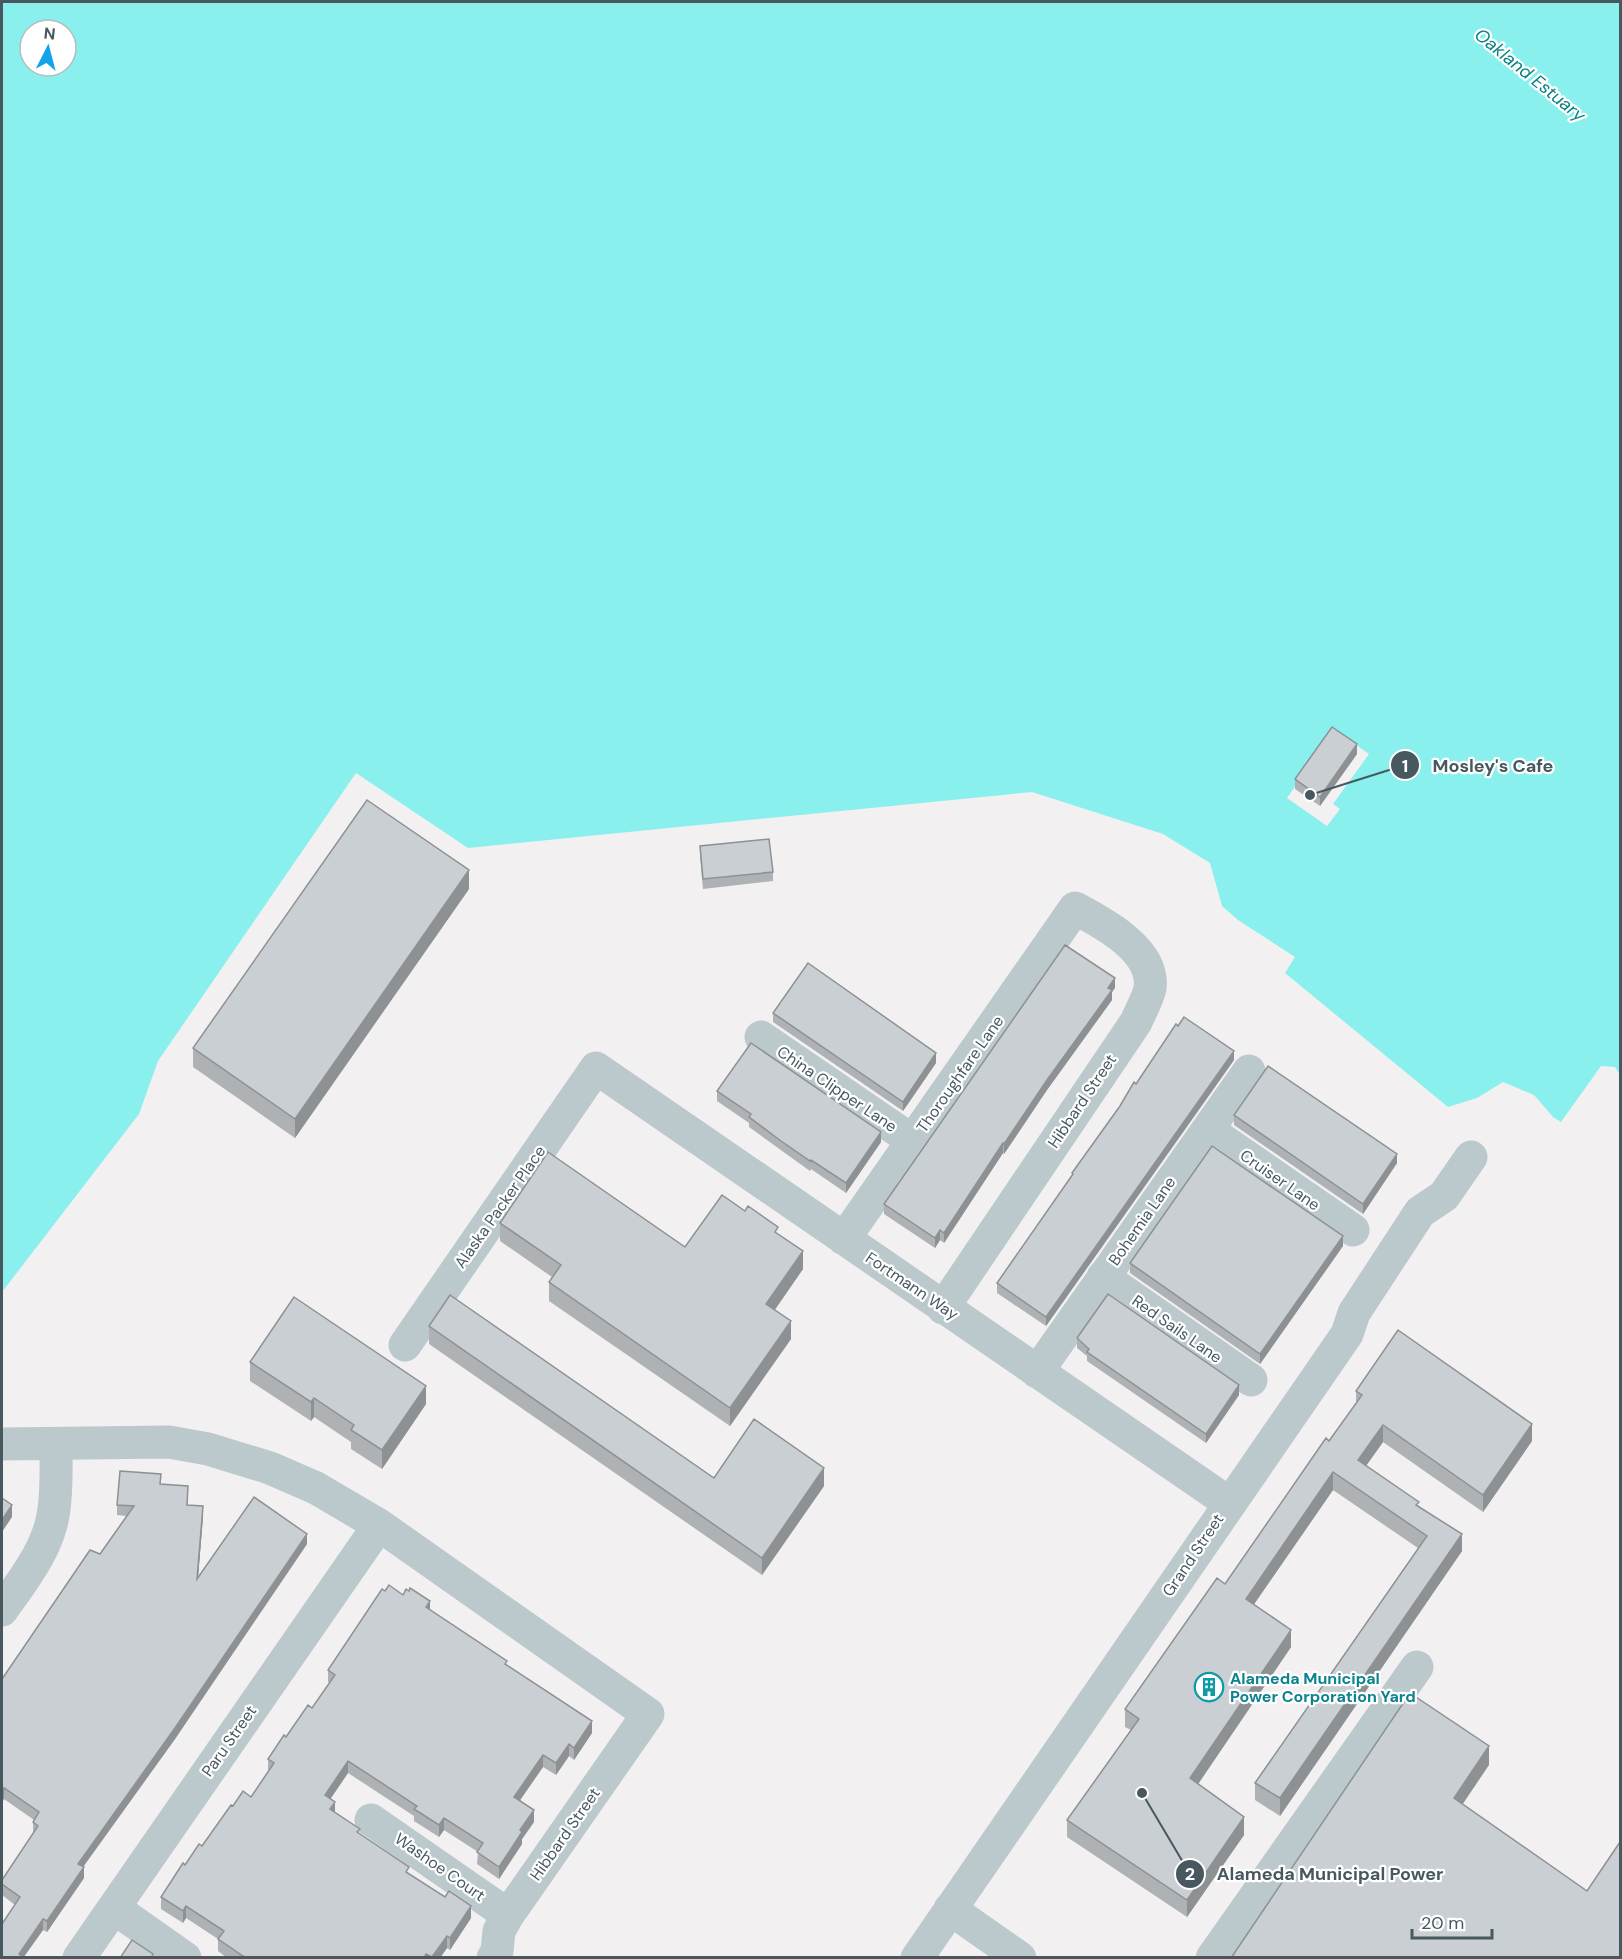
<svg xmlns="http://www.w3.org/2000/svg" width="1622" height="1959" viewBox="0 0 1622 1959" font-family="'DM Sans',sans-serif">
	<style>
		.water { fill: #89f0ee; fill-rule: evenodd }
		.pier { fill: #f3f0f1 }
		.lines { fill: none; stroke-linecap: round; stroke-linejoin: round }
		.minor { stroke: #bbc9cd; stroke-width: 33 }
		.wall { fill: #aeb2b5 }
		.shaded-wall { fill: #8d9194 }
		.building { fill: #cacfd3; stroke: #8d9194; stroke-width: 1.5 }
		.labels { text-anchor: middle; dominant-baseline: central; stroke-width: 4.5; stroke-linejoin: round; paint-order: stroke }
		.street-label { font-size: 16px; fill: #47595f; stroke: #fff }
		.culture-label { font-size: 16px; font-weight: bold; fill: #0d838f; stroke: #fff; text-anchor: start }
		.water-label { font-size: 18px; font-style: italic; fill: #0a8280; stroke: #fff }
		.leader { fill: none; stroke: #47595f; stroke-width: 2 }
		.callout-dot { fill: #47595f; stroke: #fff; stroke-width: 2 }
		.mark-label { font-size: 18px; text-anchor: middle; font-weight: bold; fill: #fff }
		.callout-label { font-size: 18px; text-anchor: middle; font-weight: bold; fill: #47595f; stroke: #fff; stroke-width: 4.5; stroke-linejoin: round; paint-order: stroke }
	</style>
	<rect width="100%" height="100%" fill="#f3f0f1"/>
	<!-- water -->
	<path class="water" d="M2,2H1620V1075L1615,1067L1601,1066L1561,1122L1553,1117L1534,1095L1503,1082L1477,1098L1448,1107L1285,973L1295,957L1238,920L1222,906L1210,863L1163,834L1032,792L468,848L356,773L158,1061L139,1114L2,1292ZM30,30H66V66H30Z"/>
	<!-- pier -->
	<path class="pier" d="M1335,730L1369,754L1333,804L1340,809L1327,826L1287,798Z
		M1617,1313L1620,1315L1619,1358L1620,1361V1385L1607,1370L1596,1347Z"/>
	<g class="lines">
		<!-- minor -->
		<path class="minor" d="M761,1037L913,1141
			M1208,1130L1353,1230
			M844,1239L1075,908C1103,923 1155,950 1150,988C1148,999 1140,1012 1136,1022L943,1308
			M1103,1277L1251,1380
			M405,1345L596,1068L1229,1503
			M1037,1372L1249,1071
			M2,1444L169,1442L208,1449L270,1468L316,1488L379,1525L648,1714L508,1915L499,1931L497,1951L493,1958
			M2,1610C23,1580 50,1547 54,1509C57,1488 56,1466 56,1444
			M371,1820L508,1915
			M114,1908L185,1958
			M950,1909L1020,1958
			M79,1958L379,1525
			M917,1958L1347,1334L1354,1313L1420,1212L1444,1196L1471,1157
			M1212,1958L1417,1667"/>
	</g>
	<!-- wall -->
	<path class="wall" d="M1357,754L1320,806L1295,789V779Z
		M700,846L773,872V881L703,889L700,856Z
		M469,889L295,1138L193,1067V1048Z
		M1115,988L1112,992V1000L1047,1090L1004,1154L1003,1153L944,1243L940,1240L935,1248L884,1214V1204Z
		M773,1013L936,1063L903,1111L773,1022Z
		M1234,1060L1046,1326L997,1293V1283L1072,1176V1173L1136,1084Z
		M717,1091L881,1142L846,1193L811,1169L810,1171L749,1127V1123L717,1101Z
		M1234,1115L1397,1163L1363,1214L1234,1125Z
		M500,1223L685,1247L778,1234L803,1269L775,1310L791,1339L730,1426L549,1301V1282L552,1277L500,1241Z
		M1343,1246L1260,1364L1130,1273V1263Z
		M429,1326L714,1478L824,1486L762,1575L429,1344Z
		M1077,1338L1239,1395L1206,1443L1087,1361V1356L1077,1348Z
		M250,1362L426,1404L382,1469L351,1449V1442L314,1417L311,1421L250,1381Z
		M1356,1391L1532,1441L1483,1512L1383,1442L1366,1466L1419,1506L1462,1551L1280,1816L1255,1800V1783L1418,1548L1333,1490L1254,1604L1291,1647L1198,1784L1244,1835L1187,1917L1067,1837V1820L1131,1730L1125,1727V1709L1225,1584L1329,1441L1356,1404Z
		M161,1484L188,1497V1505L203,1517L198,1578L307,1544L175,1739L83,1867L84,1878L47,1932L43,1930L23,1958H2L15,1905L2,1895V1880L33,1834V1822L34,1820L4,1799L2,1679L100,1554L126,1516L117,1515V1505Z
		M385,1591L403,1595L430,1610L507,1666L592,1733L574,1760L569,1756L556,1775L543,1767L520,1800L534,1822L522,1839V1844L499,1879L477,1864L478,1852L444,1830L439,1837L414,1821V1816L348,1773L330,1799L335,1813L409,1874L471,1918L450,1950L447,1948L440,1958H227L218,1951V1939L186,1918L183,1923L161,1909V1897L185,1865L202,1846L233,1806L251,1797L268,1771V1759L286,1737L312,1708L330,1683L328,1682V1670Z"/>
	<!-- shaded-wall -->
	<path class="shaded-wall" d="M1357,744V754L1320,806V797Z
		M469,870V889L295,1138V1119Z
		M1115,978V988L1112,992V1000L1047,1090L1004,1154V1144Z
		M1234,1051V1060L1046,1326V1317Z
		M936,1053V1063L903,1111V1102Z
		M881,1132V1142L846,1193V1183Z
		M1003,1143V1153L944,1243V1233Z
		M1397,1154V1163L1363,1214V1204Z
		M940,1230V1240L935,1248V1238Z
		M1343,1236V1246L1260,1364V1354Z
		M803,1251V1269L766,1322V1304Z
		M791,1321V1339L730,1426V1408Z
		M1239,1385V1395L1206,1443V1434Z
		M426,1386V1404L382,1469V1450Z
		M314,1398V1417L311,1421V1402Z
		M1532,1424V1441L1483,1512V1495Z
		M1383,1425V1442L1358,1477V1460Z
		M824,1468V1486L762,1575V1558Z
		M1333,1472V1490L1246,1616V1599Z
		M12,1505V1517L2,1532V1520Z
		M203,1506V1517L197,1590V1579Z
		M307,1534V1544L175,1739L78,1874V1864Z
		M1462,1534V1551L1280,1816V1798Z
		M430,1601V1613L426,1607Z
		M1291,1630V1647L1190,1796V1778Z
		M592,1721V1733L574,1760V1748Z
		M569,1744V1756L556,1775V1763Z
		M1489,1746V1765L1454,1817V1798Z
		M543,1755V1767L514,1809V1797Z
		M348,1761V1773L325,1807V1795Z
		M4,1788V1799L2,1803V1793Z
		M335,1802V1814L330,1809Z
		M534,1810V1822L522,1839V1844L499,1879V1867L520,1830Z
		M1244,1817V1835L1187,1917V1900Z
		M444,1818V1830L439,1837V1825Z
		M84,1867V1878L47,1932V1921Z
		M186,1906V1918L183,1923V1911Z
		M471,1906V1918L450,1950V1938Z
		M43,1919V1930L23,1958H19V1954Z
		M447,1936V1948L440,1958H432Z"/>
	<!-- building -->
	<path class="building" d="M1332,727L1357,744L1320,797L1295,779Z
		M367,800L469,870L295,1119L193,1048Z
		M769,839L773,872L703,879L700,846Z
		M1065,945L1115,978L1108,988L1112,990L1047,1080L1004,1144L1003,1143L944,1233L940,1230L935,1238L884,1204Z
		M808,963L936,1053L903,1102L773,1013Z
		M1184,1017L1234,1051L1046,1317L997,1283L1073,1174L1072,1173L1120,1106L1134,1082L1136,1084L1176,1024L1178,1026Z
		M751,1043L881,1132L846,1183L811,1160L810,1161L781,1141L749,1117L751,1114L717,1091Z
		M1268,1066L1397,1154L1363,1204L1234,1115Z
		M1212,1146L1343,1236L1260,1354L1130,1263Z
		M548,1152L685,1247L722,1195L745,1211L748,1206L778,1227L775,1232L803,1251L766,1304L791,1321L730,1408L549,1282L561,1265L500,1223Z
		M1108,1294L1239,1385L1206,1434L1087,1352L1089,1349L1077,1338Z
		M450,1295L714,1478L754,1419L824,1468L762,1558L429,1326Z
		M294,1297L426,1386L382,1450L351,1430L354,1425L314,1398L311,1402L250,1362Z
		M1398,1330L1532,1424L1483,1495L1383,1425L1358,1460L1419,1502L1416,1505L1462,1534L1280,1798L1255,1783L1427,1536L1333,1472L1246,1599L1291,1630L1190,1778L1244,1817L1187,1900L1067,1820L1139,1719L1125,1709L1217,1578L1225,1584L1326,1438L1329,1441L1362,1395L1356,1391Z
		M120,1471L161,1474L160,1484L188,1486L187,1505L203,1506L197,1579L254,1497L307,1534L175,1728L78,1864L84,1867L47,1921L43,1919L19,1954L23,1957V1958H2V1924L20,1897L2,1884V1880L38,1826L33,1822L39,1812L4,1788L2,1793V1679L90,1550L100,1554L134,1506L117,1505Z
		M2,1498L12,1505L2,1520Z
		M389,1585L403,1595L406,1589L409,1591L410,1588L430,1601L426,1607L507,1661L505,1664L592,1721L574,1748L569,1744L556,1763L543,1755L514,1797L534,1810L520,1830L522,1832L499,1867L477,1852L483,1843L444,1818L439,1825L414,1809L417,1806L348,1761L325,1795L335,1802L330,1809L360,1829L357,1832L409,1867L406,1872L445,1897L449,1891L471,1906L450,1938L447,1936L432,1957L426,1954L424,1958H246L218,1939L224,1931L186,1906L183,1911L161,1897L183,1863L185,1865L199,1844L202,1846L231,1805L233,1806L243,1791L251,1797L274,1763L268,1759L284,1735L286,1737L308,1705L312,1708L335,1675L328,1670L382,1589L385,1591Z
		M1410,1693L1489,1746L1454,1798L1587,1891L1620,1842V1958H1231Z
		M132,1940L153,1954L151,1958H120Z"/>
	<!-- icons -->
	<defs>
		<g id="building-ring" transform="scale(1.5)"><circle r="9.5" fill="#fff" stroke="#0f9aa8" stroke-width="1.5"/><path d="M-4-6H4V6H1V3H-1V6H-4ZM-2.5-4.3h1.7v1.8h-1.7ZM.8-4.3h1.7v1.8H.8ZM-2.5-1h1.7V.8h-1.7ZM.8-1h1.7V.8H.8Z" fill="#0f9aa8"/></g>
	</defs>
	<g fill-rule="evenodd">
		<use href="#building-ring" x="1209" y="1687"/>
	</g>
	<g class="labels">
		<!-- street labels -->
		<g class="street-label">
			<text transform="translate(960 1074) rotate(-55)">Thoroughfare Lane</text>
			<text transform="translate(837 1089) rotate(34)">China Clipper Lane</text>
			<text transform="translate(1082 1101) rotate(-56)">Hibbard Street</text>
			<text transform="translate(1280 1180) rotate(35)">Cruiser Lane</text>
			<text transform="translate(500 1207) rotate(-55)">Alaska Packer Place</text>
			<text transform="translate(1142 1221) rotate(-55)">Bohemia Lane</text>
			<text transform="translate(912 1286) rotate(34)">Fortmann Way</text>
			<text transform="translate(1177 1329) rotate(35)">Red Sails Lane</text>
			<text transform="translate(1193 1555) rotate(-56)">Grand Street</text>
			<text transform="translate(229 1741) rotate(-55)">Paru Street</text>
			<text transform="translate(565 1834) rotate(-55)">Hibbard Street</text>
			<text transform="translate(440 1867) rotate(35)">Washoe Court</text>
		</g>
		<!-- culture labels -->
		<g class="culture-label">
			<text x="1230" y="1678">Alameda Municipal<tspan x="1230" dy="18">Power Corporation Yard</tspan></text>
		</g>
		<!-- water labels -->
		<g class="water-label">
			<text transform="translate(1530 75) rotate(39)">Oakland Estuary</text>
		</g>
	</g>
	<!-- callouts -->
	<path class="leader" d="M1310 795L1405 765M1142 1793L1190 1874"/>
	<g class="callout-dot">
		<circle cx="1310" cy="795" r="6"/>
		<circle cx="1142" cy="1793" r="6"/>
		<circle cx="1405" cy="765" r="15"/>
		<circle cx="1190" cy="1874" r="15"/>
	</g>
	<g class="mark-label">
		<text x="1405" y="772">1</text>
		<text x="1190" y="1880">2</text>
	</g>
	<g class="callout-label">
		<text x="1493" y="772">Mosley's Cafe</text>
		<text x="1330" y="1880">Alameda Municipal Power</text>
	</g>
	<!-- border -->
	<rect width="1622" height="1959" fill="none" stroke="#47595f" stroke-width="6"/>
	<!-- north arrow -->
	<g transform="translate(48 48) rotate(6)"><circle r="28" fill="#ffffff" stroke="#b5bdbf" stroke-width="1.5"/>
	<path d="M0-4.5L10 22L0 15L-10 22Z" fill="#12a3eb"/>
	<text y="-9" font-size="16" font-weight="bold" text-anchor="middle" fill="#47595f">N</text>
	</g>
	<!-- scale -->
	<path d="M1412 1929v9h80v-9" fill="none" stroke="#47595f" stroke-width="3"/>
	<text x="1421" y="1929" font-size="18" fill="#47595f" stroke="#ffffff" stroke-width="4.5" paint-order="stroke">20 m</text>
</svg>
